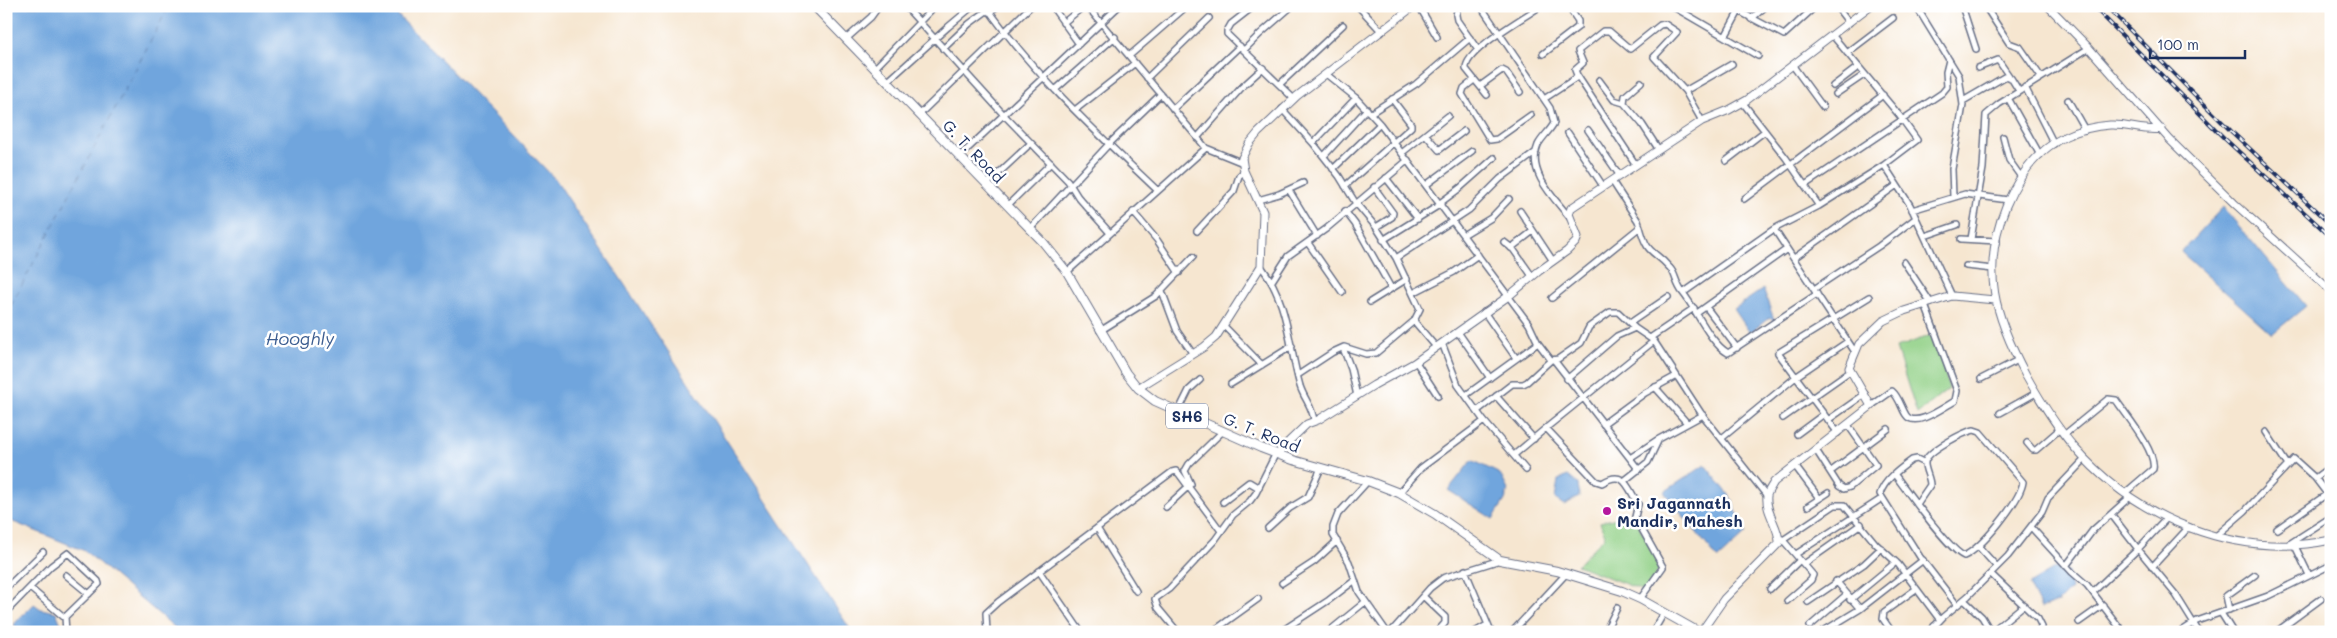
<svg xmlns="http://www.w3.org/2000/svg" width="2337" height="638" viewBox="0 0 2337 638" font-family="Mali,sans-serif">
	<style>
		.green { fill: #91d086; stroke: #568072 }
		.water { fill: #6fa5dd; stroke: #456a9e }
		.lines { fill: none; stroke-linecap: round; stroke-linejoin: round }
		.ferry { stroke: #3d5e91; stroke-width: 1; stroke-dasharray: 6 5; stroke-linecap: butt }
		.street-casing { stroke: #686f86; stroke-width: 8 }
		.secondary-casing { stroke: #686f86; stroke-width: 9 }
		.primary-casing { stroke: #686f86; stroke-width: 10 }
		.street { stroke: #fff; stroke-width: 5 }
		.secondary { stroke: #fff; stroke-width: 7 }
		.primary { stroke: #fff; stroke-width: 8 }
		.rail-casing { stroke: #1b2f5e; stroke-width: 4 }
		.rail { stroke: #fff; stroke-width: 2; stroke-dasharray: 5.5; stroke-linecap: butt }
		.poi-dot { fill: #b5179e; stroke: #fff; stroke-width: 2 }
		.labels { text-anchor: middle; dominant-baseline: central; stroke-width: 5; stroke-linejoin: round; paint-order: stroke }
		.shield { fill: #fff; stroke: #5f6d8e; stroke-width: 1 }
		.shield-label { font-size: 15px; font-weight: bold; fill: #1b2f5e }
		.street-label { font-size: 16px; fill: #1b2f5e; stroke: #fff }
		.poi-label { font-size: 16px; font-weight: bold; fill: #1b2f5e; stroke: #fff; text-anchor: start }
		.water-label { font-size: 18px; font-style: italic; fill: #3d5e91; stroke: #fff }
	</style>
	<rect width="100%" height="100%" fill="#fff"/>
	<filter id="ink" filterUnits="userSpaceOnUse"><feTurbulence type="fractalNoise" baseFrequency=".02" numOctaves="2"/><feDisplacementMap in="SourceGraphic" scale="10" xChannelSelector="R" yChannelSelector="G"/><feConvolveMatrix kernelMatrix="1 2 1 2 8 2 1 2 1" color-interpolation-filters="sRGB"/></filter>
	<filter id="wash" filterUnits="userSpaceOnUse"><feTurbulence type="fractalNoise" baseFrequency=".0096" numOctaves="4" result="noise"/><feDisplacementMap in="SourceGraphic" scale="20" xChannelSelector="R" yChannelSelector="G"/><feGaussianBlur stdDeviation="1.12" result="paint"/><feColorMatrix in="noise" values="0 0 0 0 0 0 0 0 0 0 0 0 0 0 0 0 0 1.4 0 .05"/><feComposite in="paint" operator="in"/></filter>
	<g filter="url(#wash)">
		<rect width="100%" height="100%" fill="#f6e6d0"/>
		<!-- green -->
		<path class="green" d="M1936,333L1949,389L1917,414L1896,348Z
			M1629,515L1637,523L1662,564L1646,592L1577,565L1605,536L1600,522Z"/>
		<!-- water -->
		<path class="water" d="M6,6H389L556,180L852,632H180L85,551L6,519Z
			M2223,207L2306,306L2272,334L2181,252Z
			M1763,289L1775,322L1770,317L1750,333L1734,309Z
			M1472,460L1500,474L1508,490L1505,500L1493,519L1448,490Z
			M1705,465L1730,496L1746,533L1718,559L1664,492Z
			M1568,476L1578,484L1579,497L1564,505L1555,499L1558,480Z
			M2056,568L2068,572L2071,589L2058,602L2041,608L2029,584Z
			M34,604L41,609L56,612L63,629L62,632H18L14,624Z"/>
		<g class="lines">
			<!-- ferry -->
			<path class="ferry" d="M6,315L169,6"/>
		</g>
	</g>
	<g filter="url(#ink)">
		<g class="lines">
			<!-- street casing -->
			<g class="street-casing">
				<path id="street" d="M905,6L1004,115L1068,181L1078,197L1110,233
					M986,6C1034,75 1096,132 1157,190
					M1087,6L1206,148
					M1254,6L1231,24L1227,31V34L1294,99
					M1358,6L1382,32
					M1419,6L1437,37
					M1458,6L1456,15L1457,20L1478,50
					M1468,6H1473
					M1672,6L1758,56
					M1729,6L1784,35L1816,6
					M1836,6L1849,23
					M1916,6L1959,76L1963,105L1952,169L1953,197
					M1962,6L1976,49
					M1985,6L2009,43L2020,47L2041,77
					M1484,11L1550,108L1554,123C1550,131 1542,137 1538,145C1526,172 1555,199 1570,218
					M989,12L998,6
					M1056,12L1079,44
					M1751,19L1766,6
					M1063,23L1084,6
					M1833,36L1899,115L1917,140L1884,165
					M1725,37L1739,11
					M846,39L871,17L879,6
					M943,49L969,24L988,10
					M1244,50L1260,34L1292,6
					M1847,53L1893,18
					M1543,54L1578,27V21L1568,6
					M1129,56L1187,6
					M1793,66L1823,107
					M1978,68L1998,60L2009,76
					M874,69L935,6
					M1326,74L1356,98L1380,124L1529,324L1538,343L1551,360L1558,359L1581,343L1589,327L1610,312H1618L1635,328L1654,341L1701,413L1767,496
					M1577,75L1636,165
					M1147,78L1209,18
					M1474,80L1464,88L1462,94L1490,140L1497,139L1531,115
					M1599,80L1614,100L1624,103
					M887,82L948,27L973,6
					M1641,82L1625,96L1624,103L1642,124L1659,150
					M1280,84L1343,25
					M1480,86L1502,70L1506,72L1520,92
					M1833,86L1858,67
					M2025,87L2054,144
					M1055,90L1115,37
					M1685,91L1732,64
					M1836,94L1864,75
					M1487,95L1466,69C1464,51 1525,17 1541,6
					M2008,98L2040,155
					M1544,99L1576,78L1577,75L1575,70L1583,63L1578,51L1603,31H1609L1630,49L1660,25L1665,24L1677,32L1654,57L1685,91L1702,121
					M2068,100L2085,130
					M1963,101L2006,76L2011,78L2019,91
					M1743,103L1786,158L1819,206L1884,165L1910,205L1952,296
					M1173,109L1240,46
					M1282,109L1313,143L1339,176L1355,202L1376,227L1396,258L1420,309L1414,321
					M1075,110L1135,63
					M1371,113L1416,84L1470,38
					M919,115L1031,6
					M1588,130L1620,176
					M1568,133L1603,186
					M1426,135L1439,150L1464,131
					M2003,137L2009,160L2021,177
					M1197,138L1242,87L1263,68
					M1313,143L1356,98
					M1403,152L1448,116
					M960,156L1119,6
					M1324,156L1367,109
					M1726,161L1765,131
					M1333,169L1380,124
					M1386,178L1418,219
					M987,184L1031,143
					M1426,185L1472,151
					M1805,185L1942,93L1947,87L1946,72L1949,60
					M1345,186L1411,127V124L1392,99
					M1374,187L1393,213L1392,217L1376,227
					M1289,190L1317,236
					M1744,199L1883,95
					M1258,200L1279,194L1303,183
					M1440,203L1460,188L1494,158
					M1008,205L1051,163
					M1912,210L1965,194L2008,200
					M1345,211L1355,224L1391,288
					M1520,211L1553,261
					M1133,212L1157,240L1179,273
					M1640,227C1648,257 1653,248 1670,268C1676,274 1675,283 1683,293
					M1030,229L1109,144L1161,94
					M1774,229L1855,352
					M1197,231L1234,191L1239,176L1244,171
					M1463,235L1491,218L1509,199
					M1925,236L1957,225
					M1961,239L1997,241
					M1971,239L1983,168L1986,115L1999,104L2089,48
					M1383,240L1441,204
					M1504,242L1513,249L1532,276
					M1308,243L1342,292
					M1511,248L1533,231
					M1396,258L1469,210L1500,179L1536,152
					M1794,258L1897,185
					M1904,262L1931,303
					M1261,266C1289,303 1288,343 1300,386C1304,399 1313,407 1314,421
					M1966,266L1993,269
					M1067,272L1206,148L1243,163
					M1272,281L1288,256L1326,229L1408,160
					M1814,289L1879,246L1916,218
					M1162,291L1177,331L1193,354
					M1413,293L1454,272L1478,255
					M1817,294L1728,353C1710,343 1696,309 1683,293L1774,229L1819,206
					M1552,298L1640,227L1638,221L1612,181
					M1370,302L1407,279
					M1706,307L1737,348
					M1484,312L1516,358
					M1697,313L1787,249
					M1630,323L1668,297
					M1224,326L1262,365
					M1100,331L1156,296L1193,257
					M1458,332L1490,378
					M1650,338L1694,308
					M1442,343L1458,385L1484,421L1526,470
					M1343,348L1351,369L1357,396
					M1554,360L1639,470
					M1416,362L1438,396
					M1298,375L1333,352L1344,347L1366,354L1376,353L1414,321L1436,347
					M1567,379L1617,336L1635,328
					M1981,379L2018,360
					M1231,384L1292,346
					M1655,387L1687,423
					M1466,395L1538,343
					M1496,396L1534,439
					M1871,406L1892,391C1899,397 1901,407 1906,415C1915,429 1944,407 1955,401L1957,391L1925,305
					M1477,411L1512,384H1523L1527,382L1551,360
					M1178,412L1189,390L1200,380
					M2000,413L2036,393
					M1783,418L1850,371
					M1828,420L1865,394
					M1603,424L1645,393L1676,376
					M2266,432L2287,464
					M1838,433L1778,353L1869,297
					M1797,434L1824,414
					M2064,435L2108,399L2116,400C2126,415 2157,452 2153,469L2125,493
					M1722,438L1797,376L1847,342
					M2027,443L2033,450H2036L2060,429
					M1816,450L1839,486L1844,489L1850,487L1876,465L1848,425
					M1514,455L1546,428
					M1630,458L1657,440
					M1925,463L1917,459L1912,460C1901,468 1884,480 1880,494L1920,557L1957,605
					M1795,466L1819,498
					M1830,472L1888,429
					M1895,475C1907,491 1949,550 1964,556C1982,548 2020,501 2023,482L1980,432L1974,430C1964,432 1927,451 1925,462C1924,469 1930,477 1930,485L1917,504
					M2315,478L2331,466
					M1368,481L1338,514L1333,527V535L1349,562L1359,592L1387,632
					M1624,481L1648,462L1659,439L1703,415
					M1399,493L1421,468L1484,421
					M1223,502L1249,482L1259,488
					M1808,506L1828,493
					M1166,507L1191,484L1185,471L1189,464L1223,431
					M2167,518L2138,549L2176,595L2199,632
					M2031,527L2072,572L2087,585L2123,632
					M1097,528L1136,591
					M1268,528L1290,508L1308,497L1321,468
					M2277,529L2327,494
					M2216,536L2245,511L2294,459L2315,478L2331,499
					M1782,539L1813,575L1811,580L1787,601
					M1783,540L1835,505H1844L1876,544L1898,564L1940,620
					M2289,544L2331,517
					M1978,546L1997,567
					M2295,546L2309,575
					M1796,554L1881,499
					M1804,564L1861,524
					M2066,566L2093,530L2130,497
					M2152,567L2189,527
					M1465,570L1491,632
					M1039,571L1081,632
					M1991,574L2038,619L2042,627L2037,632
					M66,575L89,594
					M1836,581L1860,609L1923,560
					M1282,583L1314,562L1337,541
					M6,588L43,552
					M30,588L65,618
					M1770,589L1800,560
					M2093,592L2138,549L2111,514
					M1423,596L1445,617V623L1437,632
					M1640,599L1663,567L1635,517L1638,504C1627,486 1624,469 1602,483L1596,481L1546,428L1654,341
					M1850,600L1896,562
					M1964,600L1982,617L1991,632L2024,605
					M1808,602L1864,564L1881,548
					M2229,610L2226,596L2255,575
					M6,612L51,566L68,553L98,581L99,584L65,617L66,632
					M2221,613L2233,632
					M2079,622L2103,605
					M1810,626L1846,595
					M1934,626L1940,632
					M6,630L7,632
					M987,632L986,613L998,602L1172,472L1176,471L1179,474L1221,531
					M1178,632L1158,608L1155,599L1169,589L1215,540L1233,515L1250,501L1256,493L1276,453
					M1212,632L1258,599
					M1280,632L1329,600L1354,581
					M1328,632L1365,602
					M1391,632L1430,588L1443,578L1500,560
					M1475,632L1487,625
					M1512,632L1566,574
					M1605,632L1617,608
					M1653,632L1664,613
					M1681,632L1686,625
					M1822,632L1860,609
					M1892,632L1883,619L1884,612L1916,589
					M1929,632L1943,617L1968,596L2008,556L2042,512L2048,498L2085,459
					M2180,632L2197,621L2268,596L2331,565
					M2276,632L2321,599"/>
			</g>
			<!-- secondary casing -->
			<g class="secondary-casing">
				<path id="secondary" d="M2048,6L2089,48L2170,140L2234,203L2331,291
					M2162,129C2145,132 2128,124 2110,125C2096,126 2079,130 2066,136C2037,150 2018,177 2006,206C1980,270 1995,317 2026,375C2040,400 2055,425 2074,447C2136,519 2237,560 2331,540
					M1138,388L1204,347L1216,337L1261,266L1263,212L1244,171L1242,158L1249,144L1258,133L1297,96L1414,6
					M1279,454L1282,448L1307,424L1318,420L1374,385L1414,363L1510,295L1539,271L1567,251L1576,242L1578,237L1569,214L1571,208L1702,121L1729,110L1747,100L1870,6
					M1701,632L1724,599L1779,543C1780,528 1765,513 1767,496C1767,492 1772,486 1774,482L1871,406L1849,368L1859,344L1883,321L1904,311L1952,296L1995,300"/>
			</g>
			<!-- primary casing -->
			<g class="primary-casing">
				<path id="primary" d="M814,6L1043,242L1067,272L1126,373L1138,388L1155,401L1261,448L1293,460L1368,481L1399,493L1435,514L1500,560L1557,571L1622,591L1640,599L1699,632"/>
			</g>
			<!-- street -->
			<use href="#street" class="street"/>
			<!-- secondary -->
			<use href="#secondary" class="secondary"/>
			<!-- primary -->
			<use href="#primary" class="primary"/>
			<!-- rail casing -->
			<g class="rail-casing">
				<path id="rail" d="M2093,6L2225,139L2331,237
					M2106,6L2232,132L2331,225"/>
			</g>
			<!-- rail -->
			<use href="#rail" class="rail"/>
		</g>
	</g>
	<!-- markers -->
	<circle class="poi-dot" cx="1607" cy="511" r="5"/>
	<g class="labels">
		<!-- shield labels -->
		<rect class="shield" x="1166" y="403.5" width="42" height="25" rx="4"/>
		<g class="shield-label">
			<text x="1187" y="416">SH6</text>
		</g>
		<!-- street labels -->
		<g class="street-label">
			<text transform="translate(974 151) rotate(46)">G. T. Road</text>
			<text transform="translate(1262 432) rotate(22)">G. T. Road</text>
		</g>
		<!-- poi labels -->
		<g class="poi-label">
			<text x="1617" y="502">Sri Jagannath<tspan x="1617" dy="18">Mandir, Mahesh</tspan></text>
		</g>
		<!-- water labels -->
		<g class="water-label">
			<text x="300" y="338">Hooghly</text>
		</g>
	</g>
	<!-- margin -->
	<rect width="2337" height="638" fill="none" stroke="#fff" stroke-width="25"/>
	<!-- scale -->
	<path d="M2150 50v8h95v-8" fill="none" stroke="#1b2f5e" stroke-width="2.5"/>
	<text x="2157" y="50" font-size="15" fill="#1b2f5e" stroke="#ffffff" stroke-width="4" paint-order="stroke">100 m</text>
</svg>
